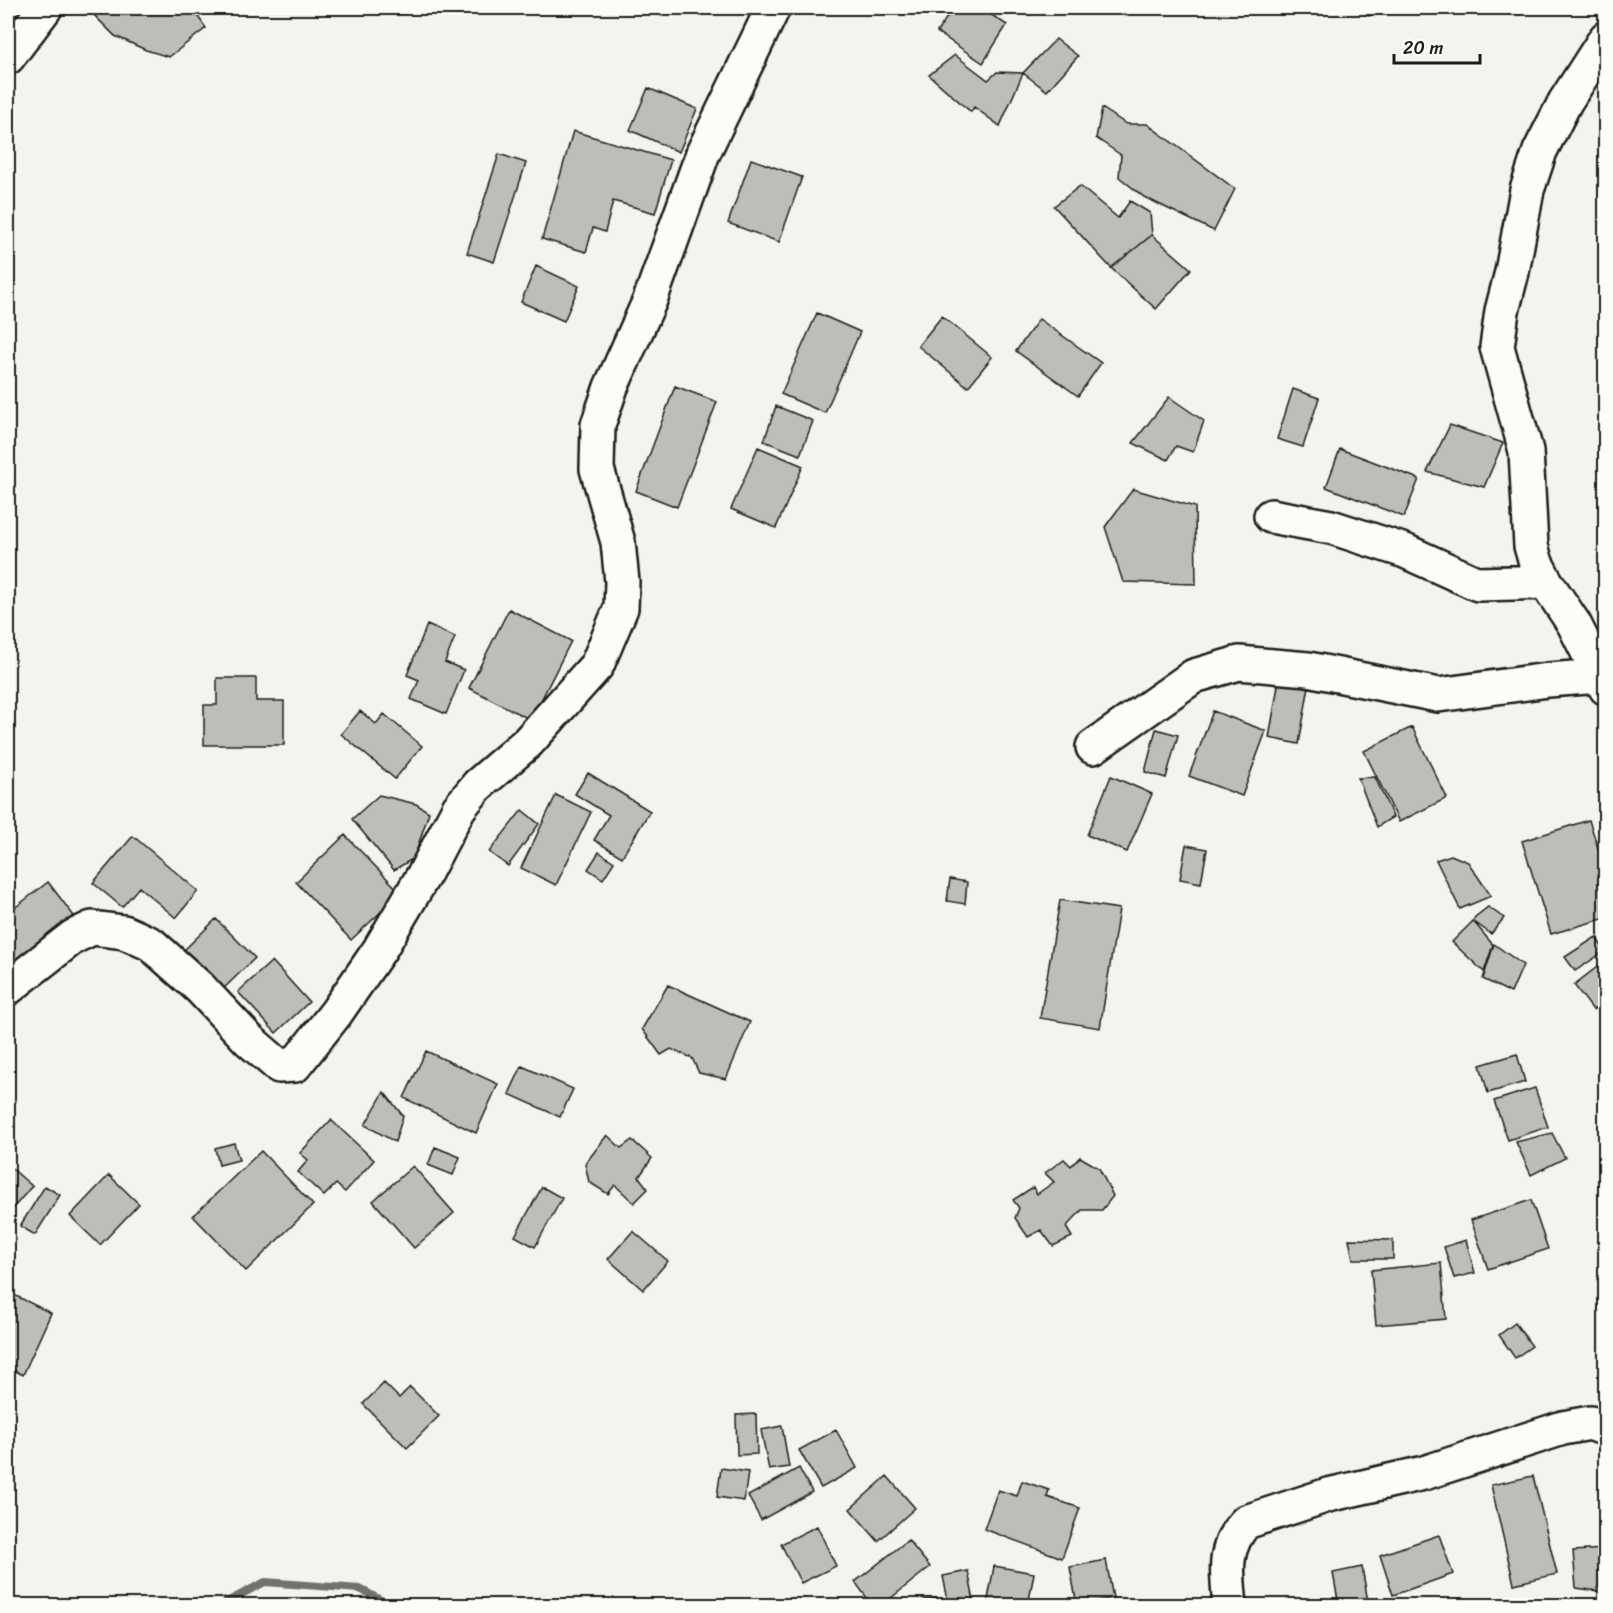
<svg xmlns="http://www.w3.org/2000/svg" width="1613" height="1613" viewBox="0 0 1613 1613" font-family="Sriracha,sans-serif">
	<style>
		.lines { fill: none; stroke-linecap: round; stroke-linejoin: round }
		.stream { stroke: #72716f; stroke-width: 8 }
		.building { fill: #bebdba; stroke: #1c1c1c; stroke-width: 1.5 }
		.minor-casing { stroke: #1c1c1c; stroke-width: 38 }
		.minor { stroke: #fdfcf7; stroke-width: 33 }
	</style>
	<rect width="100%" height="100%" fill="#f4f3ee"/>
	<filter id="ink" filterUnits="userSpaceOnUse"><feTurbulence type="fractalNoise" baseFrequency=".0167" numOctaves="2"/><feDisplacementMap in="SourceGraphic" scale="12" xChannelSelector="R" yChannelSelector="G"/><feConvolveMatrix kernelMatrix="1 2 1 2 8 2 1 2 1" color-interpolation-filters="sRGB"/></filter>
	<g filter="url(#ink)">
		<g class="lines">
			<!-- stream -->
			<path class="stream" d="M219,1606L265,1582L360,1589L392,1606"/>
		</g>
		<!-- building -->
		<path class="building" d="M96,8H192L206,28L169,57L146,50L115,36L93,14Z
			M953,8H981L1007,25L983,63L937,32Z
			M1362,8H1379L1369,16Z
			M1056,39L1078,56L1047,91L1023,73Z
			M955,55L988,80L997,72L1023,73L1000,126L974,107L971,112L929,75Z
			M648,88L697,109L679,152L630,130Z
			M1102,108L1126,124H1147L1235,189L1214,231L1144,197L1119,177L1121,155L1096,138Z
			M573,131L671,160L655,213L613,201L605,232L593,228L586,252L542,239Z
			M499,154L526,163L494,262L467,253Z
			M751,159L802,177L779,242L728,223Z
			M1080,186L1118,218L1130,201L1150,213L1152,235L1111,268L1054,206Z
			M1152,235L1191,269L1156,309L1111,268Z
			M536,266L579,286L564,321L521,302Z
			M817,313L860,332L825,413L781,394Z
			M942,316L992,357L968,387L918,346Z
			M1039,319L1101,363L1078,396L1016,351Z
			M675,386L717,402L677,507L636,491Z
			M1293,389L1319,398L1303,447L1277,439Z
			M1169,397L1204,421L1193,452L1176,446L1168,460L1133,443Z
			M776,406L813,421L800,455L764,441Z
			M1450,425L1503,443L1484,487L1427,472Z
			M1606,432V452L1598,436Z
			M758,447L803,466L776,528L731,509Z
			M1340,449L1419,479L1404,517L1326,487Z
			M1133,489L1195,507L1196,584L1123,582L1105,527Z
			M509,609L571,641L531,720L469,688Z
			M427,625L455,637L445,662L464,670L446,714L411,699L419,680L407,675Z
			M217,678H256V701H284V745H204V705H217Z
			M1279,680L1309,686L1299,744L1269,738Z
			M360,711L376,724L384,714L422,746L395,779L341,734Z
			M1213,711L1266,731L1242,796L1189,776Z
			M1412,727L1447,798L1399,822L1364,751Z
			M1156,729L1178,735L1166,778L1145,772Z
			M588,773L650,811L622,857L594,840L609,815L575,794Z
			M1111,776L1152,794L1127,852L1087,835Z
			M1375,777L1393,817L1377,827L1358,778Z
			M379,795L416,804L429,812L414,858L394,870L352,819Z
			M556,795L591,812L556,885L521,868Z
			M522,810L539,824L508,866L489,852Z
			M1589,820L1606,873V918L1551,934L1522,841Z
			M345,835L401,893L351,940L296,882Z
			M133,836L198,891L176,918L139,887L122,907L93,883Z
			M1186,845L1207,849L1201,883L1180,879Z
			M599,852L614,862L603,879L588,869Z
			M1451,855L1468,862L1491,896L1460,909L1436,860Z
			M950,879L967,882L965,904L947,901Z
			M48,882L74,916L8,968V913Z
			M1060,900L1119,909L1100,1028L1040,1018Z
			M1488,907L1504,918L1491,934L1473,921L1475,917Z
			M216,919L255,958L217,995L178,956Z
			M1473,921L1493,945L1484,972L1452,942Z
			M1596,937L1605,951L1575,971L1565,957Z
			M1494,944L1523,965L1511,993L1483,979Z
			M1606,960V1000L1593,1010L1574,985Z
			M272,961L309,1002L276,1033L238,992Z
			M668,985L750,1022L726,1079L699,1073L692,1058L671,1049L661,1055L642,1029Z
			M1606,1020V1036L1599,1023Z
			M426,1051L498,1084L476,1133L404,1098Z
			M1517,1054L1525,1082L1488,1093L1480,1065Z
			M522,1066L573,1089L560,1117L509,1094Z
			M1535,1088L1548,1127L1508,1140L1494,1101Z
			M384,1092L403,1116L395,1142L365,1125Z
			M331,1120L374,1160L345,1192L336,1184L324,1196L298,1172L308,1160L300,1153Z
			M1552,1133L1565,1158L1531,1175L1516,1142Z
			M607,1135L621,1148L632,1140L652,1158L639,1177L648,1189L634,1203L615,1185L608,1194L589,1182L585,1164Z
			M234,1143L239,1160L219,1165L215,1148Z
			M435,1147L460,1157L453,1175L428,1165Z
			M261,1151L313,1205L246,1271L193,1216Z
			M1080,1157L1099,1168L1113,1196L1102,1210H1082L1066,1227L1072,1237L1053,1246L1041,1230L1028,1237L1015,1218L1019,1208L1013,1200L1033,1187L1037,1194L1054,1182L1045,1173L1064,1159L1071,1166Z
			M413,1166L454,1213L414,1248L373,1201Z
			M10,1167L32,1186L8,1214V1170Z
			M109,1175L139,1204L100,1245L70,1216Z
			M45,1186L60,1195L35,1235L20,1226Z
			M542,1187L562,1198L535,1247L515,1236Z
			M1531,1200L1548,1249L1488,1269L1471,1220Z
			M633,1231L668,1261L643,1290L608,1259Z
			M1349,1239L1393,1240V1259H1353Z
			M1466,1240L1475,1273L1454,1278L1444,1247Z
			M1441,1263L1446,1319L1376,1325L1371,1270Z
			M8,1292L51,1313L23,1375L8,1367Z
			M1515,1323L1532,1346L1515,1358L1499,1335Z
			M384,1383L399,1398L410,1387L439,1416L407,1448L363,1404Z
			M756,1414L757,1454L737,1455L736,1415Z
			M782,1426L789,1467L769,1470L761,1430Z
			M836,1430L857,1468L821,1488L799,1450Z
			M721,1468L748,1472L744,1501L717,1497Z
			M799,1468L812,1492L761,1520L748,1496Z
			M887,1476L915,1508L878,1541L850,1509Z
			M1533,1476L1557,1574L1514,1584L1491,1485Z
			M1022,1481L1049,1490L1047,1497L1080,1508L1062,1558L984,1529L998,1490L1017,1496Z
			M817,1526L836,1566L801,1583L781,1544Z
			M1439,1535L1453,1574L1393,1595L1380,1555Z
			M908,1540L930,1567L881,1606H873L855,1582Z
			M1606,1549V1592L1576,1588L1573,1551Z
			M1106,1560L1113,1598L1077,1605L1070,1567Z
			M994,1566L1034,1573L1028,1606L987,1605Z
			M1362,1567L1368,1602L1349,1606H1339L1333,1573Z
			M968,1571L975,1606H949L943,1576Z
			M938,1598L939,1606H925L924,1600Z"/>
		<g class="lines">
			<!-- minor casing -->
			<g class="minor-casing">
				<path id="minor" d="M1606,38L1565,102L1540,151L1527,190L1512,272L1502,311L1497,347L1526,451L1531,546L1536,563L1546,582L1574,624L1606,688
					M8,57L45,8
					M1271,516L1331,527L1405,551L1478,584L1546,582
					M1093,747L1194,676L1239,663L1308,669L1438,695L1548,680L1600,676
					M8,988L73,937L92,928L124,932L151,944L200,988L249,1040L279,1066L295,1065L336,1013L380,949L426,871L459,808L478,785L528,742L597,665L621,608L622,582L618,542L597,469L598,425L611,387L650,300L703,153L773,8
					M1230,1606C1227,1574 1222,1547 1246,1522L1328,1495L1424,1473L1563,1428L1590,1423L1606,1429"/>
			</g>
			<!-- minor -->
			<use href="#minor" class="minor"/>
		</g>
	</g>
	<!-- margin -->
	<rect width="1613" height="1613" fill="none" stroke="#fdfcf7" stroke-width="30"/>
	<rect x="15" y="15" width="1583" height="1583" fill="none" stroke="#1c1c1c" stroke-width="2" filter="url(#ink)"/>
	<!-- scale -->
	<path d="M1394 54v9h86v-9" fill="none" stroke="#1c1c1c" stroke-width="3"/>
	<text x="1403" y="54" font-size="18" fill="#1c1c1c" stroke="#fdfcf7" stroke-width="4.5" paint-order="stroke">20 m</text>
</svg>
